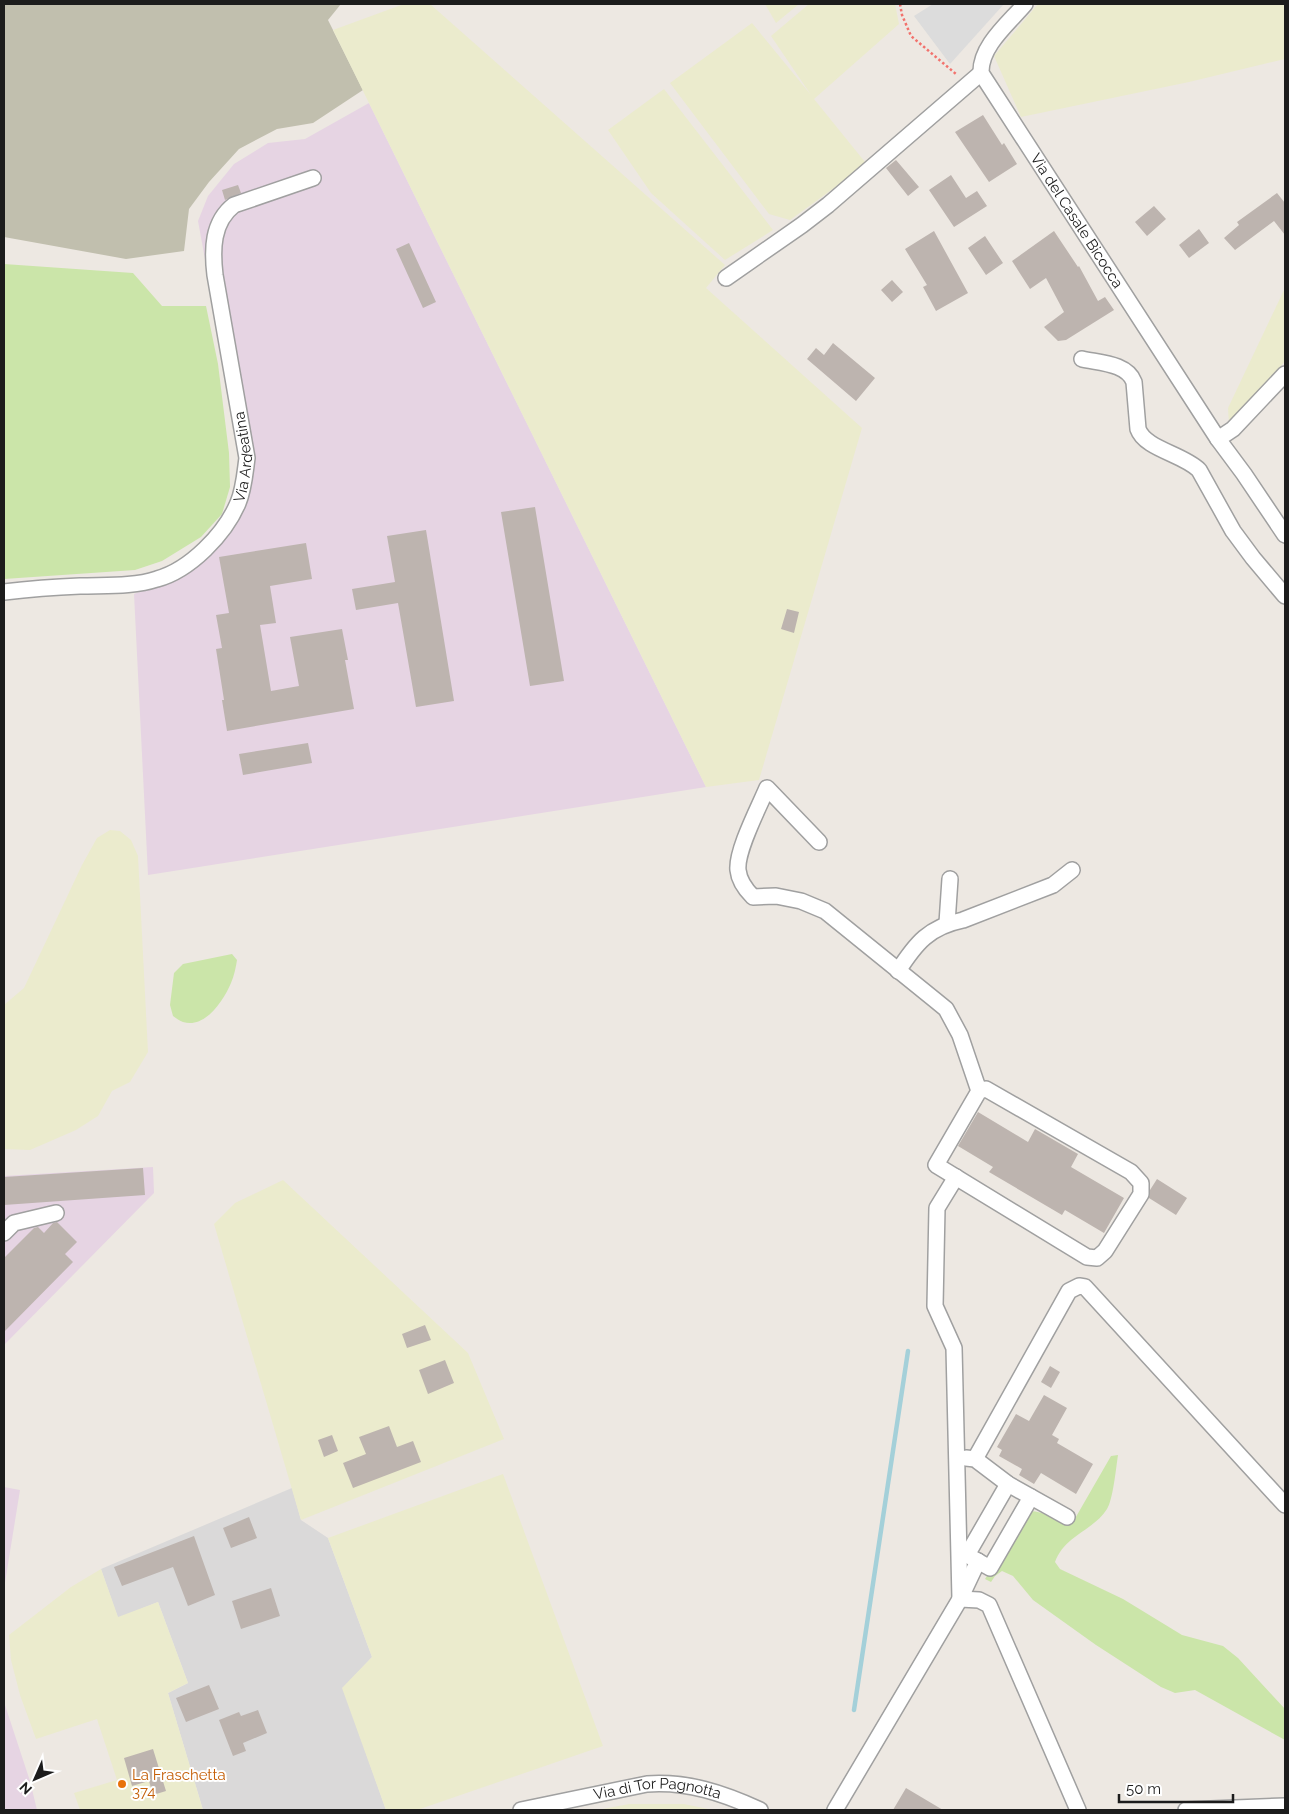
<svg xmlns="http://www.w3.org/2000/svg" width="1289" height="1814" viewBox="0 0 1289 1814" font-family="Raleway,sans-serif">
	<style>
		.residential { fill: #dad9d9 }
		.industrial { fill: #e6d4e3 }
		.construction { fill: #c1bfae }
		.farmland { fill: #ebebcd }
		.grass { fill: #cbe5a9 }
		.parking { fill: #dcdcdc }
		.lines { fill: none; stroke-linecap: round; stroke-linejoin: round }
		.stream { stroke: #a4d0d9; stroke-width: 4.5 }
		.building { fill: #bdb4af }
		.minor-casing { stroke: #a0a0a0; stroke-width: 18 }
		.path { stroke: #f2726d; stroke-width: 2.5; stroke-dasharray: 2.5 2.5; stroke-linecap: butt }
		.minor { stroke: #fff; stroke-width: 15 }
		.food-dot { fill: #e8710a; stroke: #fff; stroke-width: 2 }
		.labels { text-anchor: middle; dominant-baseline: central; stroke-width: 4; stroke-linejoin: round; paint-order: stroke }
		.street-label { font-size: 15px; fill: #1c1c1c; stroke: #fff }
		.food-label { font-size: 15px; fill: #c56008; stroke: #fff; text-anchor: start }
	</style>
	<rect width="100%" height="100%" fill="#ede8e2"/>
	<!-- residential -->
	<path class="residential" d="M292,1488L301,1520L328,1538L372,1657L343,1688L386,1810H203L168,1693L188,1683L158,1602L118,1618L101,1569Z"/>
	<!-- industrial -->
	<path class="industrial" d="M369,103L706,787L148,875L134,594L189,573L210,555L233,530L249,499L198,221L208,196L234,164L268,143L305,139Z
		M153,1167L154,1193L4,1345V1176Z
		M4,1487L20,1490L4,1589Z
		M4,1702L30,1781L37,1810H4Z"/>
	<!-- construction -->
	<path class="construction" d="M4,4H341L328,20L363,90L313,123L277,129L239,149L209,182L189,209L184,251L126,259L4,237Z"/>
	<!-- farmland -->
	<path class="farmland" d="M404,4H430L725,265L706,288L862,428L759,780L706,787L333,30Z
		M765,4H799L776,23Z
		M809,4H895L899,24L814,99L865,162L852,175L790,220L769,214L670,83L752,23L811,95L771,36Z
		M1038,4H1285V59L1189,82L1021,117L994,56Z
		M664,89L773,230L725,260L651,193L608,130Z
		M1285,288V361L1241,415L1229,424L1228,408Z
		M110,830L120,831L131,840L138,856L148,1052L130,1082L112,1091L98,1116L76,1130L30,1150L4,1149V1005L24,988L82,865L97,838Z
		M283,1180L468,1353L504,1439L301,1520L214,1224L235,1203Z
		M503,1474L603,1746L417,1810H386L342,1688L372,1657L328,1538Z
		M101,1569L118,1617L158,1602L188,1683L168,1693L203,1810H80L74,1793L117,1780L97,1719L36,1739L20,1695L11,1660L9,1635L71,1587Z
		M629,1804H684L713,1810H598Z"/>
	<!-- grass -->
	<path class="grass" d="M4,264L133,273L162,306H206L218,364L229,453L230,487L222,514L201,537L162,561L135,570L4,579Z
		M232,954L237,960C236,967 234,976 231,983C224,1000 205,1029 183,1022C180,1021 176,1018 173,1016L170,1005L174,973L183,964Z
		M1118,1455C1116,1468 1113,1500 1107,1509C1093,1531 1065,1535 1055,1562L1060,1569L1123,1599L1182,1635L1223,1646L1238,1658L1285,1709V1740L1195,1690L1175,1693L1161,1687L1096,1645L1033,1600L1013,1576L1002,1571L995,1576L991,1582L985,1579L1028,1511C1046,1510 1059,1525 1073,1522L1111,1456Z"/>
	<!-- parking -->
	<path class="parking" d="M933,4H1004L950,64L914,16Z"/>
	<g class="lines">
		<!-- stream -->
		<path class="stream" d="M854,1710L908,1351"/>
	</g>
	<!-- building -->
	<path class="building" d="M983,115L1002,145L1004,143L1017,164L989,182L955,132Z
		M896,160L919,187L908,196L886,168Z
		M951,175L966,198L977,191L987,206L954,227L929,190Z
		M238,185L241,193L225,200L222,190Z
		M1277,193L1285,203V235L1274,221L1235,250L1224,238L1239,225L1237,222Z
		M1154,206L1166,219L1147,236L1135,222Z
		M1199,229L1209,243L1189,258L1179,245Z
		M934,231L968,293L936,311L923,287L927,285L905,249Z
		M1054,231L1078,267L1079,266L1098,301L1105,297L1114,310L1066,340L1058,341L1044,327L1064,312L1046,278L1030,289L1012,261Z
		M985,236L1003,263L986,275L968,248Z
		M409,243L436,302L423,308L396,249Z
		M892,280L903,292L892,302L881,290Z
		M833,343L875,378L856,401L807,359L816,348L824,355Z
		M535,507L564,681L530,686L501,512Z
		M426,530L454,701L416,707L398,603L356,610L352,589L395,582L387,536Z
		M306,543L312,579L270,586L276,623L260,625L271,691L299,686L290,637L342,629L348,660H345L354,709L227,731L222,700H224L216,649L222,648L216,615L229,613L219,557Z
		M787,609L799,612L794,633L781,629Z
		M308,743L312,763L243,775L239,754Z
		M978,1112L1028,1142L1035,1129L1078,1154L1071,1167L1124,1198L1104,1233L1065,1210L1062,1215L989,1172L993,1167L958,1146Z
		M143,1168L145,1195L4,1205V1177Z
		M1157,1179L1187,1198L1176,1215L1149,1198L1150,1190Z
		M57,1222L77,1242L65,1254L73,1262L4,1332V1258L34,1228L38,1227L44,1233L53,1223Z
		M425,1325L431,1340L407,1348L402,1334Z
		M445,1360L454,1383L428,1394L419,1370Z
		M1050,1366L1060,1372L1051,1388L1041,1382Z
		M1044,1395L1067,1408L1052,1435L1059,1439L1057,1443L1093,1464L1076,1494L1041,1473L1034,1484L1019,1475L1022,1469L999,1456L1002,1450L997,1447L1016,1414L1029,1421Z
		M389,1426L397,1447L413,1441L421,1462L353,1488L343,1463L366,1454L359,1437Z
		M332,1435L338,1451L324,1457L318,1440Z
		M249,1517L257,1538L231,1548L223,1528Z
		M194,1536L215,1595L188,1606L173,1567L122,1586L114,1567Z
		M271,1588L280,1616L241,1629L232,1601Z
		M209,1685L219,1709L186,1722L176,1698Z
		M258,1710L267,1733L243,1743L246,1751L233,1756L219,1720L239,1712L241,1716Z
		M153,1749L166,1791L153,1795L149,1781L132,1786L124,1758Z
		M906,1788L943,1810H893Z"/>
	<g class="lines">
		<!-- minor casing -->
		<g class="minor-casing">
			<g id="minor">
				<path id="s1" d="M1025,4C1009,23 980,46 981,73L1218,439"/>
				<path d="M726,278L802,225L828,205L981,73"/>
				<path d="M1082,359C1099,363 1127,363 1134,382L1138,429C1145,449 1183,454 1199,470L1233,531L1253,558L1285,596"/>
				<path d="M1285,374L1233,429L1218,439L1244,474L1285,535"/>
				<path id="s2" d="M4,592C29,589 55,587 80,586C105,585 133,587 157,579C190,570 225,534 238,503C244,489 245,472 247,458L215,275C212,250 212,222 234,205L313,178"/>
				<path d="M819,842L767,788C759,807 736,851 738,870C739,880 746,890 753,897L776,896L801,901L825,911L935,1000L946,1009L960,1035L979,1091L936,1165L1087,1257L1097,1258L1105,1251L1141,1194V1183L1131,1172L986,1089L979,1091"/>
				<path d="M947,923L950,879"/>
				<path d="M898,971C916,943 929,927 963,920L1053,885L1072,870"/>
				<path d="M956,1177L937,1208L935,1306L954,1348L960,1599L979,1600L989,1605L1078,1810"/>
				<path d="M4,1233L14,1223L56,1213"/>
				<path d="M966,1458L975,1459L1008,1484L1067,1517"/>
				<path d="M975,1459L1069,1291L1079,1286L1085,1287L1285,1505"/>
				<path d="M1008,1484L967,1555L990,1568L1031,1497"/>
				<path id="s3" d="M521,1810L647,1784C687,1781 723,1793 760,1810"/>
				<path d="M835,1810L960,1599L978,1561"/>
				<path d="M1186,1810L1285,1806"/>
			</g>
		</g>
		<!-- path -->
		<path class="path" d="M900,4L902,15L911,36L956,74"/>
		<!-- minor -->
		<use href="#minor" class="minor"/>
	</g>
	<!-- markers -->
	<circle class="food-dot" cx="122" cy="1784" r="5"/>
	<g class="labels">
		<!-- street labels -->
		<g class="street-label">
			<text stroke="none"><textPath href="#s1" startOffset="260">Via del Casale Bicocca</textPath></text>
			<text stroke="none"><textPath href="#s2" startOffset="315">Via Ardeatina</textPath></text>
			<text stroke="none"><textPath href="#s3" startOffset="139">Via di Tor Pagnotta</textPath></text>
		</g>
		<!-- food labels -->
		<g class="food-label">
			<text x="132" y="1775">La Fraschetta<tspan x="132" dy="17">374</tspan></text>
		</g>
	</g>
	<!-- border -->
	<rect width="1289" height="1814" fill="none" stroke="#1c1c1c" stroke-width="10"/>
	<!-- north arrow -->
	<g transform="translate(35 1779) rotate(225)" stroke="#ffffff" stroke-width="4" paint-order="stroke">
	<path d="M0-4L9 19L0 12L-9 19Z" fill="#1c1c1c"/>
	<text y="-8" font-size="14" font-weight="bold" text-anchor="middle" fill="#1c1c1c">N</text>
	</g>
	<!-- scale -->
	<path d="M1119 1794v8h114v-8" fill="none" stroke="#1c1c1c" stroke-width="2.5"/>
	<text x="1126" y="1794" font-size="15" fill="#1c1c1c" stroke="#ffffff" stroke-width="4" paint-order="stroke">50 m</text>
</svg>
